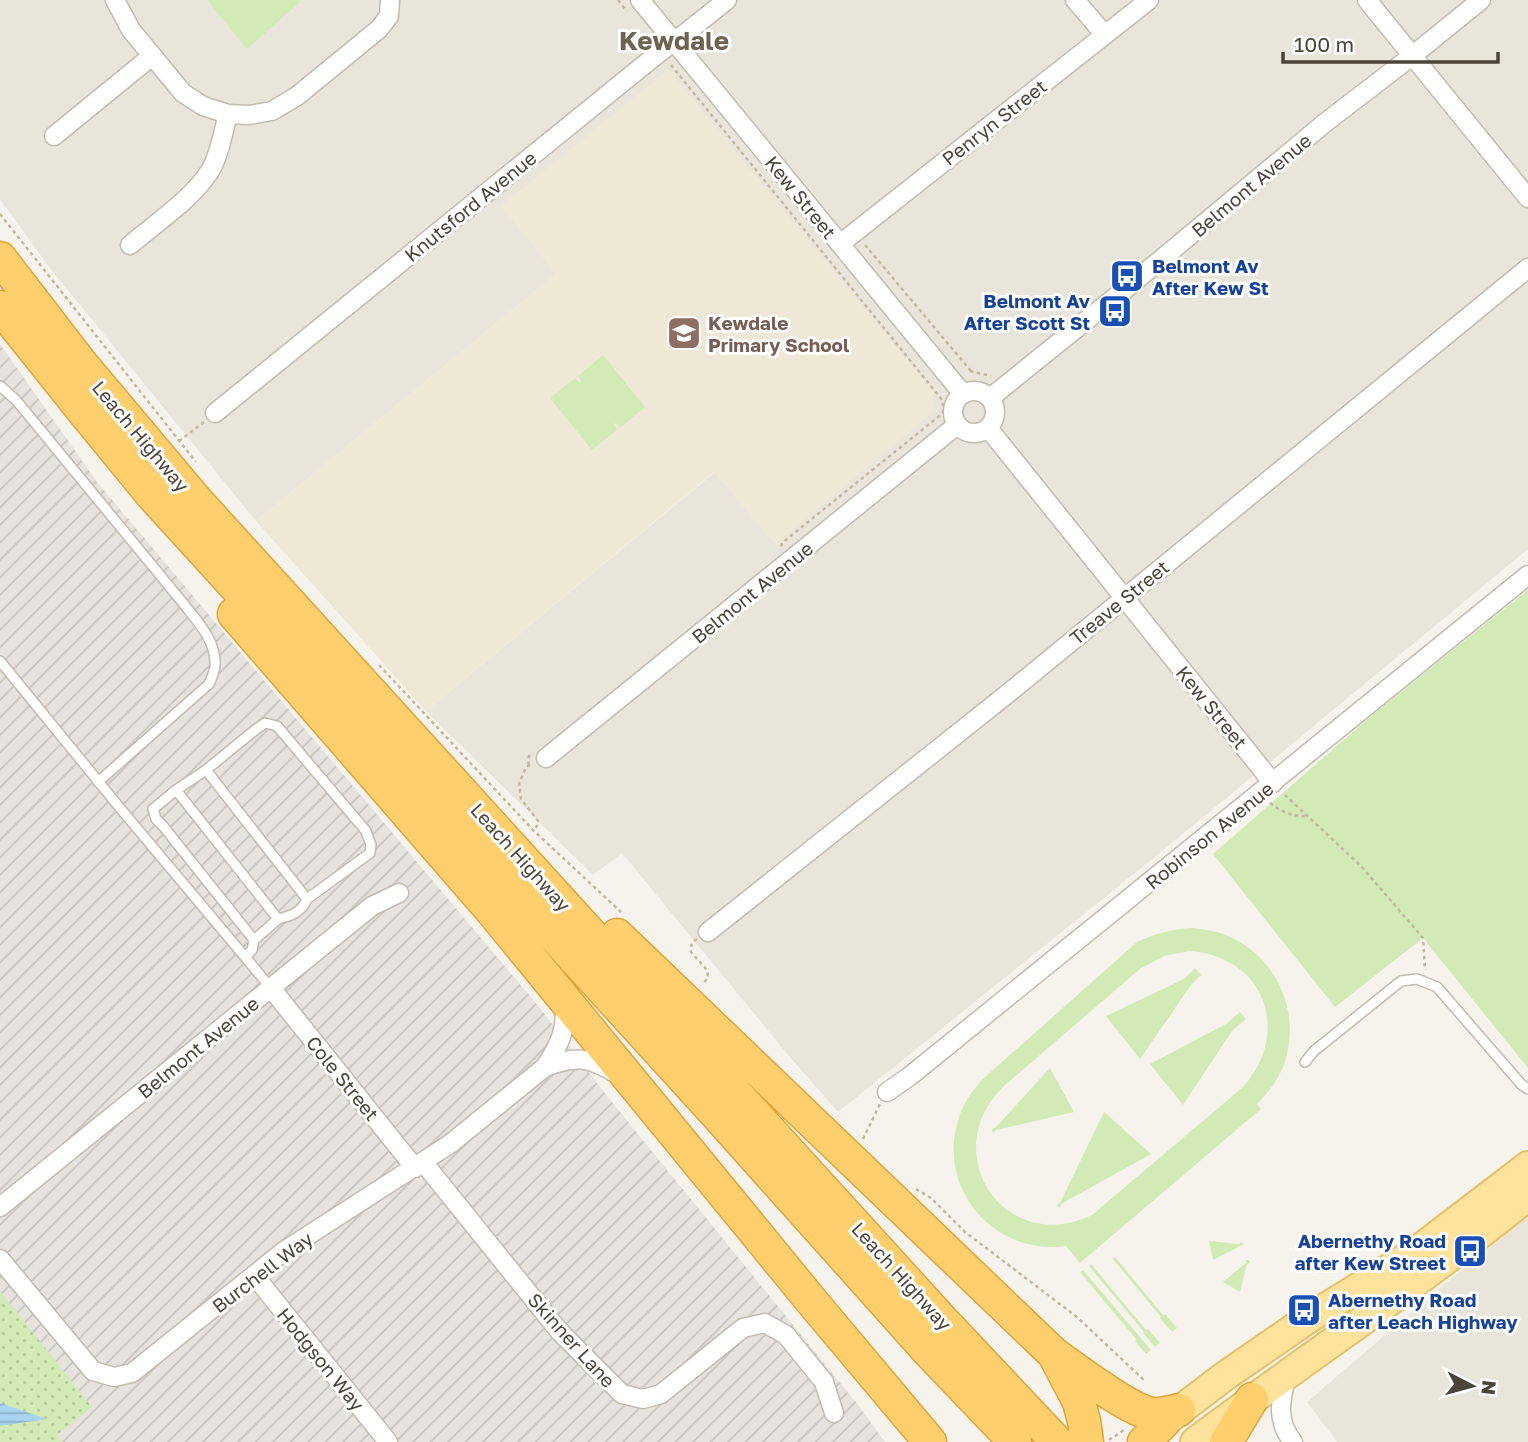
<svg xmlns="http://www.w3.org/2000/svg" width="1528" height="1442" viewBox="0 0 1528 1442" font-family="'Golos Text',sans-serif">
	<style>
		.residential { fill: #eae5da }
		.industrial { fill: url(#industrial-furrows) }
		.education { fill: #efe8d6 }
		.grass { fill: url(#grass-dots) }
		.green { fill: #d2eab5; fill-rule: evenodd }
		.water { fill: url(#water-rules) }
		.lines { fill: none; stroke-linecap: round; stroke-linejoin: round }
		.service-casing { stroke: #c2bbae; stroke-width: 12 }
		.minor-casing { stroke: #c2bbae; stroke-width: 21 }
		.primary-casing { stroke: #e6c16a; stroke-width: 32 }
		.motorway-casing { stroke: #e0a43c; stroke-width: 35 }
		.path { stroke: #c4b79f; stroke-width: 2.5; stroke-dasharray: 3.5 3.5; stroke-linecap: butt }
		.service { stroke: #fff; stroke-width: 9 }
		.minor { stroke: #fff; stroke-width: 18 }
		.primary { stroke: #ffe39c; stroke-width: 28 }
		.motorway { stroke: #ffcf6e; stroke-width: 32 }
		.labels { text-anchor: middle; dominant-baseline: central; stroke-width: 6; stroke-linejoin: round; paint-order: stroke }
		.street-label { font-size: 19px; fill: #4b4439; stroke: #fff }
		.transit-label { font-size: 19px; font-weight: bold; fill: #164399; stroke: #fff; text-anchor: start }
		.education-label { font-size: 19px; font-weight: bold; fill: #785e54; stroke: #fff; text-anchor: start }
		.district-label { font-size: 26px; font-weight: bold; fill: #6e6250; stroke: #fff }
	</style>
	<defs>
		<pattern id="industrial-furrows" width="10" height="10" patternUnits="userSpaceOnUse" patternTransform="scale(1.75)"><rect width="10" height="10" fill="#e6e2dd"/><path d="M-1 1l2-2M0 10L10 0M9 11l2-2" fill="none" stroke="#c7c3be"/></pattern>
		<pattern id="grass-dots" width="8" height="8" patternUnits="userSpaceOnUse" patternTransform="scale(1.75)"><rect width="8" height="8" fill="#d2eab5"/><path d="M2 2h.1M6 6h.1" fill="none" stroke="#b6ca9c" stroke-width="1.8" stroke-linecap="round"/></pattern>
		<pattern id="water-rules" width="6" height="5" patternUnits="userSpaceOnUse" patternTransform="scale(1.75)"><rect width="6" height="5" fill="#a9d4f2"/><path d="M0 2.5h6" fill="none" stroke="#8caec5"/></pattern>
	</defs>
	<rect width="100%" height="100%" fill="#f6f3ec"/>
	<!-- residential -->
	<path class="residential" d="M0,0H1528V549L1156,856L838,1112L789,1056L622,853L593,875L426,711L715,472L931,413L933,393L668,70L556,274L256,521L49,267L0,199Z
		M1528,1216V1442H1337L1307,1402L1434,1293Z"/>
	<!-- industrial -->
	<path class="industrial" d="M0,344L97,482L540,1008L607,1096L859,1406L885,1442H0Z"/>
	<!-- education -->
	<path class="education" d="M668,70L933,393L932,413L775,544L714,472L426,711L256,521L556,274L501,206Z"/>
	<!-- grass -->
	<path class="grass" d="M0,1291L92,1407L57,1435L62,1442H0Z"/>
	<!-- green -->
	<path class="green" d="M207,0H299L300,2L247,49Z
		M603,355L645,407L620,428L616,423L614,424L617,430L592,450L550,398L575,378L580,383L582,382L578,376Z
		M1528,590V1068L1423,938L1335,1007L1213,854L1370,717Z
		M1191,928C1204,929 1216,931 1228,936C1275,956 1300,1009 1286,1058C1281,1076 1270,1091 1257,1104L1261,1109L1080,1263L1066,1246C995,1256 937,1190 958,1121C962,1104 972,1091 983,1079L1137,942C1155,934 1171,929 1191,928ZM1189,951C1265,956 1292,1032 1243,1087L1092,1215C1005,1257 935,1153 1004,1086L1141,968L1164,956Z
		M1195,968L1201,975L1191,985L1140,1059L1106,1016L1184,979Z
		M1240,1012L1246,1019L1232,1031L1183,1105L1150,1064L1226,1024Z
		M1050,1068L1074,1112L996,1130L994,1133L992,1132V1129L995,1128Z
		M1104,1112L1151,1154L1061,1204L1060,1208L1058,1207L1057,1205L1060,1203Z
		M1209,1241L1239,1244L1241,1242L1244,1244L1213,1260Z
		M1115,1257L1163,1315L1165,1314L1177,1328L1172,1332L1160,1318L1161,1317L1113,1259Z
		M1246,1260H1249L1250,1263L1247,1264L1240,1292L1223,1282L1246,1263Z
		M1091,1264L1146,1330L1148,1329L1160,1343L1155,1347L1143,1333L1144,1332L1089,1266Z
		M1083,1270L1151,1350L1146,1354L1135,1341L1136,1339L1080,1272Z"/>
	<!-- water -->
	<path class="water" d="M0,1403L47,1419L0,1426Z"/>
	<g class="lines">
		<!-- service casing -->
		<g class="service-casing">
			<path id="service" d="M0,386L16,400L183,603C196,620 215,639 215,662C216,669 212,677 209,684L98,782
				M0,661L120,808L271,988
				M206,770L255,730L265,723L277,726L366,831L371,845L370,853L307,899
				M176,790L206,770L307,899C302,912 291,916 278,919L176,790L153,809L156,819L163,826L254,940L252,950L245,957
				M254,940L278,919
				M1305,1062L1314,1051L1401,981L1417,979L1437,987L1521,1084L1528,1089"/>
		</g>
		<!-- minor casing -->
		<g class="minor-casing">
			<path id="minor" d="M115,0L131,30L183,93L203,106L228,114L249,115L272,111L297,96L379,29L389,16L390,0
				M640,0L963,394
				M1075,0L1105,35
				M1367,0L1528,198
				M54,136L152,56
				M840,244L1149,0
				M130,245C156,223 191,200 210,171C220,154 223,132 228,114
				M953 412a21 21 0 1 1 42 0a21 21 0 1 1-42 0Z
				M990,398L1129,286L1326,122L1412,56L1481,0
				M215,413L660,52L683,35L727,0
				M988,428L1273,783
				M546,758L957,425
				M708,932L1006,695L1528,268
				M271,988L415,1168
				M545,1067C559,1046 568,1028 564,1002
				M887,1092L910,1076L1528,575
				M423,1162L560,1332L622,1394L643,1399L661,1394L743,1328L765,1323L786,1335L824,1382L834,1413
				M0,1207L372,906L399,893
				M0,1259L93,1371L114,1377L132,1373L284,1251L450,1144L545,1067C576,1055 589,1057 617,1074
				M254,1275L388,1442
				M1287,1373C1281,1399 1275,1420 1293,1442"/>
		</g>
		<!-- primary casing -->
		<g class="primary-casing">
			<path id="primary" d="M1163,1423L1225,1376L1309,1318L1413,1254L1528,1166
				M1195,1442C1305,1359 1421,1283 1528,1196"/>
		</g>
		<!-- motorway casing -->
		<g class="motorway-casing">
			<path id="motorway" d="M0,258L80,362L196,500L942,1320L1057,1442
				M0,307L84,412L152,495L718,1116L929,1352L1015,1442
				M234,614L492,911L814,1304L930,1442
				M617,935L1054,1354C1076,1369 1128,1410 1152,1414C1161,1415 1170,1412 1179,1410
				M1056,1358L1079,1402L1084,1421L1087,1442
				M1144,1442L1164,1422
				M1226,1442L1252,1399"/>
		</g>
		<!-- path -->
		<path class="path" d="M618,0L627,11
			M671,65L943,401V412L938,417L782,543L781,547
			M0,214L196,462
			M865,245L971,371
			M970,371L991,376
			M179,441L204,422
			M379,665L533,830L621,912
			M529,765L528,760L530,753
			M530,765L526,767L519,784L521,799L538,821V825L533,830
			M1285,795L1361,866L1423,938L1425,970
			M1270,803C1282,812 1293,817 1308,816
			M697,939C691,942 691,946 691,952L707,970L708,976L703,985
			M863,1139L880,1104
			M916,1189L931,1198L965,1232L1077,1317L1146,1382
			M1109,1440L1124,1430"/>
		<!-- service -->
		<use href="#service" class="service"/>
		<!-- minor -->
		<use href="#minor" class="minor"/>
		<!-- primary -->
		<use href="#primary" class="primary"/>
		<!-- motorway -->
		<use href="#motorway" class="motorway"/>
	</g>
	<!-- icons -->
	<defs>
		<g id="bus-square" transform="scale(1.75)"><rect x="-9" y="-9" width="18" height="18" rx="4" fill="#1a4fb4" stroke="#fff"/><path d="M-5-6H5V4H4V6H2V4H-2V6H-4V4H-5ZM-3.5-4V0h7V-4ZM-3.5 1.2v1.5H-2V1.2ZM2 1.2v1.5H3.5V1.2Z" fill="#fff"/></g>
		<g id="school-square" transform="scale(1.75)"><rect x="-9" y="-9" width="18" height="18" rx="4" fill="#8d6e63" stroke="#fff"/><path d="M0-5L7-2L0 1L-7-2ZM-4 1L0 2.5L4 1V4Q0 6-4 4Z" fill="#fff"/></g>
	</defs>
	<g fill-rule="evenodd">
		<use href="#bus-square" x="1127" y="276"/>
		<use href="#bus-square" x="1115" y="311"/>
		<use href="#school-square" x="684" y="333"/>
		<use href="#bus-square" x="1470" y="1251"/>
		<use href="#bus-square" x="1304" y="1310"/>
	</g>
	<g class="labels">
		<!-- street labels -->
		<g class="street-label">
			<text transform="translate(994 122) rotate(-38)">Penryn Street</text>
			<text transform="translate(1251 185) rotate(-40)">Belmont Avenue</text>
			<text transform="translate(801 197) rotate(51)">Kew Street</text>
			<text transform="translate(470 206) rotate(-39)">Knutsford Avenue</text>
			<text transform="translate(141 436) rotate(50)">Leach Highway</text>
			<text transform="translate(752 592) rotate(-39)">Belmont Avenue</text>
			<text transform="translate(1119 602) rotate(-39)">Treave Street</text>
			<text transform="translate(1212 707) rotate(51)">Kew Street</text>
			<text transform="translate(1209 835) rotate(-39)">Robinson Avenue</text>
			<text transform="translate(521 857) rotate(48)">Leach Highway</text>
			<text transform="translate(198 1047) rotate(-39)">Belmont Avenue</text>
			<text transform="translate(343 1078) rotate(51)">Cole Street</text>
			<text transform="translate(262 1272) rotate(-37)">Burchell Way</text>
			<text transform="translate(902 1276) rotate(48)">Leach Highway</text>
			<text transform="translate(572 1340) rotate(48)">Skinner Lane</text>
			<text transform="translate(321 1359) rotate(51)">Hodgson Way</text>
		</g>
		<!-- transit labels -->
		<g class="transit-label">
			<text x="1152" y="265">Belmont Av<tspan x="1152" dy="22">After Kew St</tspan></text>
			<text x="1090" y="300" text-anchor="end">Belmont Av<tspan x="1090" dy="22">After Scott St</tspan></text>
			<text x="1446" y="1240" text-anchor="end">Abernethy Road<tspan x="1446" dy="22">after Kew Street</tspan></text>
			<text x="1328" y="1299">Abernethy Road<tspan x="1328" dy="22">after Leach Highway</tspan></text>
		</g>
		<!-- education labels -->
		<g class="education-label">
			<text x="708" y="322">Kewdale<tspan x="708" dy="22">Primary School</tspan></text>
		</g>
		<!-- district labels -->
		<g class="district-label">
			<text x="674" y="40">Kewdale</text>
		</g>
	</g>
	<!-- north arrow -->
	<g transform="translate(1472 1386) rotate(96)" stroke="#ffffff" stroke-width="5" paint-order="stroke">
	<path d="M0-5L12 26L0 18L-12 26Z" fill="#4b4439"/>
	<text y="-10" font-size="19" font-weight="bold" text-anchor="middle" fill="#4b4439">N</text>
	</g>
	<!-- scale -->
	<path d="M1283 52v10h215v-10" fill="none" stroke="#4b4439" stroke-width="3.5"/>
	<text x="1294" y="52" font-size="21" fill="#4b4439" stroke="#ffffff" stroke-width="5" paint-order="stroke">100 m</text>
</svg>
